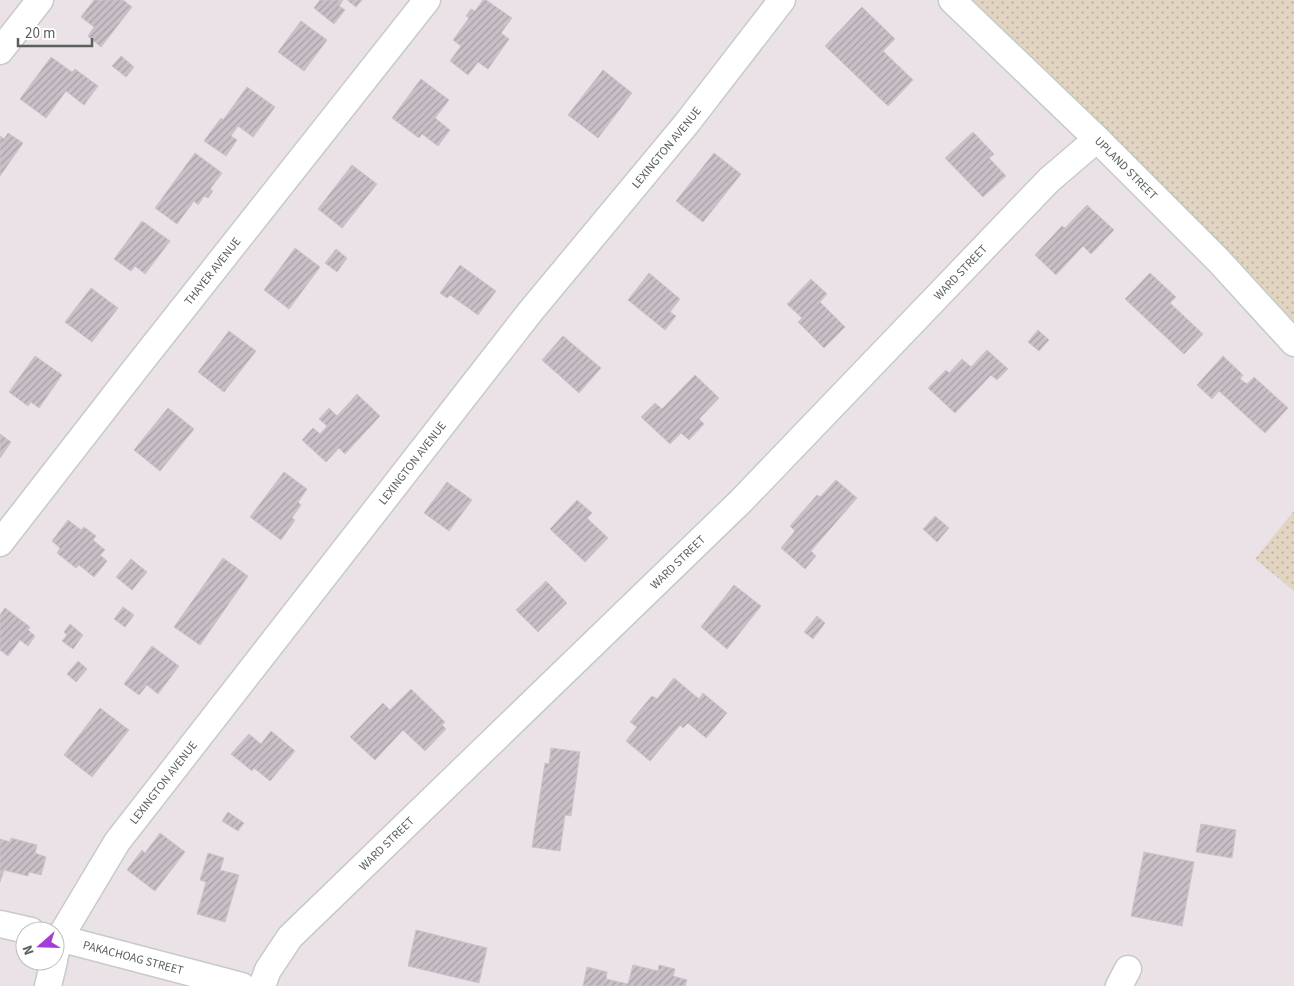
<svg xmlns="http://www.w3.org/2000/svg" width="1294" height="986" viewBox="0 0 1294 986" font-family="'Source Sans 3',sans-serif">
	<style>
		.grass { fill: url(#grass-dots) }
		.building { fill: url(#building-hatch); stroke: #cfc1cb }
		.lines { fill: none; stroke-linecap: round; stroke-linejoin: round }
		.minor-casing { stroke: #c5cbc7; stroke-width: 29 }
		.minor { stroke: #fff; stroke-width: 26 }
		.labels { text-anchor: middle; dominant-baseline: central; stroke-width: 4; stroke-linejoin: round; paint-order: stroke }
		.street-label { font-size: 12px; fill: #5a615b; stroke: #fff }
	</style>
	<defs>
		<pattern id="grass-dots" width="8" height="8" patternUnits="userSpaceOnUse" patternTransform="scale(1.25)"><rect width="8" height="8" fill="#e1d4c0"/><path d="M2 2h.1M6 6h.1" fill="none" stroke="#b9af9f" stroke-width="1.8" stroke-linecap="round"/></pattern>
		<pattern id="building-hatch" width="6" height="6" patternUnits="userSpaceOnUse" patternTransform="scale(1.25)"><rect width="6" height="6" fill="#c9c0c7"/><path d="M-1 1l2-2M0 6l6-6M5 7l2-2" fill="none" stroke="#a69fa5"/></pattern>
	</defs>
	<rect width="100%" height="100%" fill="#ebe2e8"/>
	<!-- grass -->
	<path class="grass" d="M965,0H1294V322L1036,65Z
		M1294,511V591L1255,559Z"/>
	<!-- building -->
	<path class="building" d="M94,0H123L132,7L101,47L88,36L94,27L81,17Z
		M320,0H343L339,6L345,10L334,24L314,8Z
		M347,0H362L356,7Z
		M483,0H486L512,18L501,33L509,39L488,69L478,62L468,75L450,61L461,46L453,40L469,18L466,16L471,9L475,11Z
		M862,7L895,39L883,51L913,80L888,106L825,46Z
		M301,21L327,40L304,71L278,52Z
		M121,56L134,67L126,77L112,66Z
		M51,57L72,72L75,69L98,86L84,105L66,91L46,118L20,99Z
		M603,70L632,93L598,138L568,115Z
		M421,79L449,100L435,118L450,130L438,146L422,134L419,138L392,118Z
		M247,87L275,107L253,137L238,126L231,136L237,140L226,156L204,141L221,118L223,120Z
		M973,132L994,154L989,158L1006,176L983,197L945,158Z
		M8,133L23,143L0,176V136L4,139Z
		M195,153L222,173L210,189L213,191L208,198L204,196L198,205L194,201L177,224L155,208Z
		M714,153L741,174L703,222L676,201Z
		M352,165L377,184L342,228L318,209Z
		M1087,205L1114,230L1091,254L1083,246L1056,275L1035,255L1062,226L1065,228Z
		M142,221L170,241L145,274L135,266L131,271L114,259Z
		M295,248L320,267L289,309L264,290Z
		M336,249L347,258L337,272L325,263Z
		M460,265L496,291L478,315L450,295L447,298L440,293Z
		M649,273L680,299L670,312L676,316L665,330L628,300Z
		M1150,273L1176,297L1170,303L1203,334L1184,354L1125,299Z
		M811,279L827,294L820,302L845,327L824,348L798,322L802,318L787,304Z
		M91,288L118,308L92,342L65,322Z
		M1038,330L1049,340L1039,351L1028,342Z
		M229,331L256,351L224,392L198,372Z
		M563,336L601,368L579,393L542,360Z
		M987,350L1008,369L997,380L991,375L955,413L928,388L946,370L949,373L962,359L971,367Z
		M35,356L62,375L39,408L31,402L28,406L9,392Z
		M1223,356L1243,375L1240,379L1247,384L1254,377L1288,408L1265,433L1219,391L1212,399L1197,385Z
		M695,375L719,398L699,419L704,424L689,440L681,433L670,444L641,417L655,403L662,409Z
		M357,394L380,416L345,454L339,448L326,462L302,440L313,428L320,434L327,426L319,419L329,408L337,416Z
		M168,408L194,429L160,471L134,450Z
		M0,434L11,442L0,458Z
		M284,472L307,489L298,502L301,505L292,518L295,520L281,540L250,517Z
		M836,480L857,498L811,551L816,556L805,569L781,548L795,531L790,526L817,495L820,497Z
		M447,482L472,500L449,531L424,513Z
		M577,500L592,513L587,518L608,538L585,562L550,529Z
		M935,516L949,528L937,542L923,529Z
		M68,520L81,530L84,527L96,536L93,540L105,550L100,555L107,561L94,577L79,565L76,568L57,553L60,548L52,541Z
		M223,558L248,576L200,645L174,627Z
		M131,559L147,572L132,590L116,577Z
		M546,581L567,603L538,632L516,610Z
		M734,585L761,606L727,649L701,627Z
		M123,607L134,615L125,627L114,619Z
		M5,608L30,627L28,630L35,636L28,646L20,640L8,656L0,650V615Z
		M817,616L825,623L813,639L804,632Z
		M70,624L83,635L73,649L62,641L67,635L64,632Z
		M152,646L179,666L158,694L147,685L139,695L124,684Z
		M78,661L87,669L76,682L67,674Z
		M674,678L699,699L703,693L727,713L706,738L688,723L683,728L680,725L650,761L626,741L637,727L630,722L652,696L657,699Z
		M411,689L445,722L442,725L446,729L425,751L403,730L375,760L350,737L383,703L390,710Z
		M100,708L129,730L92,777L64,755Z
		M271,731L295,751L270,781L254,768L252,771L231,754L249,734L261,744Z
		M551,748L580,752L571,816L565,815L560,851L532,847L545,763L549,764Z
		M228,812L244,823L238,831L222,821Z
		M1201,824L1236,830L1232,858L1196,852Z
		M160,833L185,852L155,891L127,870L142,850L145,853Z
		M11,838L37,845L35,853L46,857L41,875L29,872L28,876L4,870L0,882V839L10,842Z
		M1144,852L1194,862L1182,926L1131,916Z
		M208,853L224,858L220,870L239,875L225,922L197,914L206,882L200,880Z
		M416,930L487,948L479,983L408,966Z
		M633,965L658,971L659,965L675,969L673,976L687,980L685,986H583L587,967L607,972L606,979L628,984Z"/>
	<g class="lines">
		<!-- minor casing -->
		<g class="minor-casing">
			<g id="minor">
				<path id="s1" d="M952,0L1097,139L1219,261L1294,343"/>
				<path d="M0,51L40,0"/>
				<path id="s2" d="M0,543L136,368L427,0"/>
				<path d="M0,924L31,931"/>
				<path id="s3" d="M55,937L242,986"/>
				<path id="s4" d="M55,955L59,939L117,842L530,312L687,123L782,0"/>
				<path d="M48,986L54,961"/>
				<path id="s5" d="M262,986L268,970L290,937L741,501L1049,180L1097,139"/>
				<path d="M1119,986L1128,969"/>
			</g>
		</g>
		<!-- minor -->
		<use href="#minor" class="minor"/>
	</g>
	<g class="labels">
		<!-- street labels -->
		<g class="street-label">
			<text stroke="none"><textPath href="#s4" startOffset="1015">LEXINGTON AVENUE</textPath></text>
			<text stroke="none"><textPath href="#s1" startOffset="242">UPLAND STREET</textPath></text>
			<text stroke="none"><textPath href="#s2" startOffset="345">THAYER AVENUE</textPath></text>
			<text stroke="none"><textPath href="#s5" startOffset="1001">WARD STREET</textPath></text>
			<text stroke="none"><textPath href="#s4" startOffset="610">LEXINGTON AVENUE</textPath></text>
			<text stroke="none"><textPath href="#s5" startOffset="596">WARD STREET</textPath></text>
			<text stroke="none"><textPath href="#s4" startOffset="205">LEXINGTON AVENUE</textPath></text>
			<text stroke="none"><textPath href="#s5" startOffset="191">WARD STREET</textPath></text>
			<text stroke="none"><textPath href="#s3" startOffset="81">PAKACHOAG STREET</textPath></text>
		</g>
	</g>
	<!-- north arrow -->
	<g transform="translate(40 946) rotate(250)"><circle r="24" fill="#ffffff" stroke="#bdc0bd"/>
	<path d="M0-4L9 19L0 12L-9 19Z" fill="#a53bd8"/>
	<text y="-8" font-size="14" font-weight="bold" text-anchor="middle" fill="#5a615b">N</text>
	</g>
	<!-- scale -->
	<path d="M18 38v8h74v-8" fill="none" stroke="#5a615b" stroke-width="2.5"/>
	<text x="25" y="38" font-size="15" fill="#5a615b" stroke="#ffffff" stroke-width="4" paint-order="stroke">20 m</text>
</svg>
